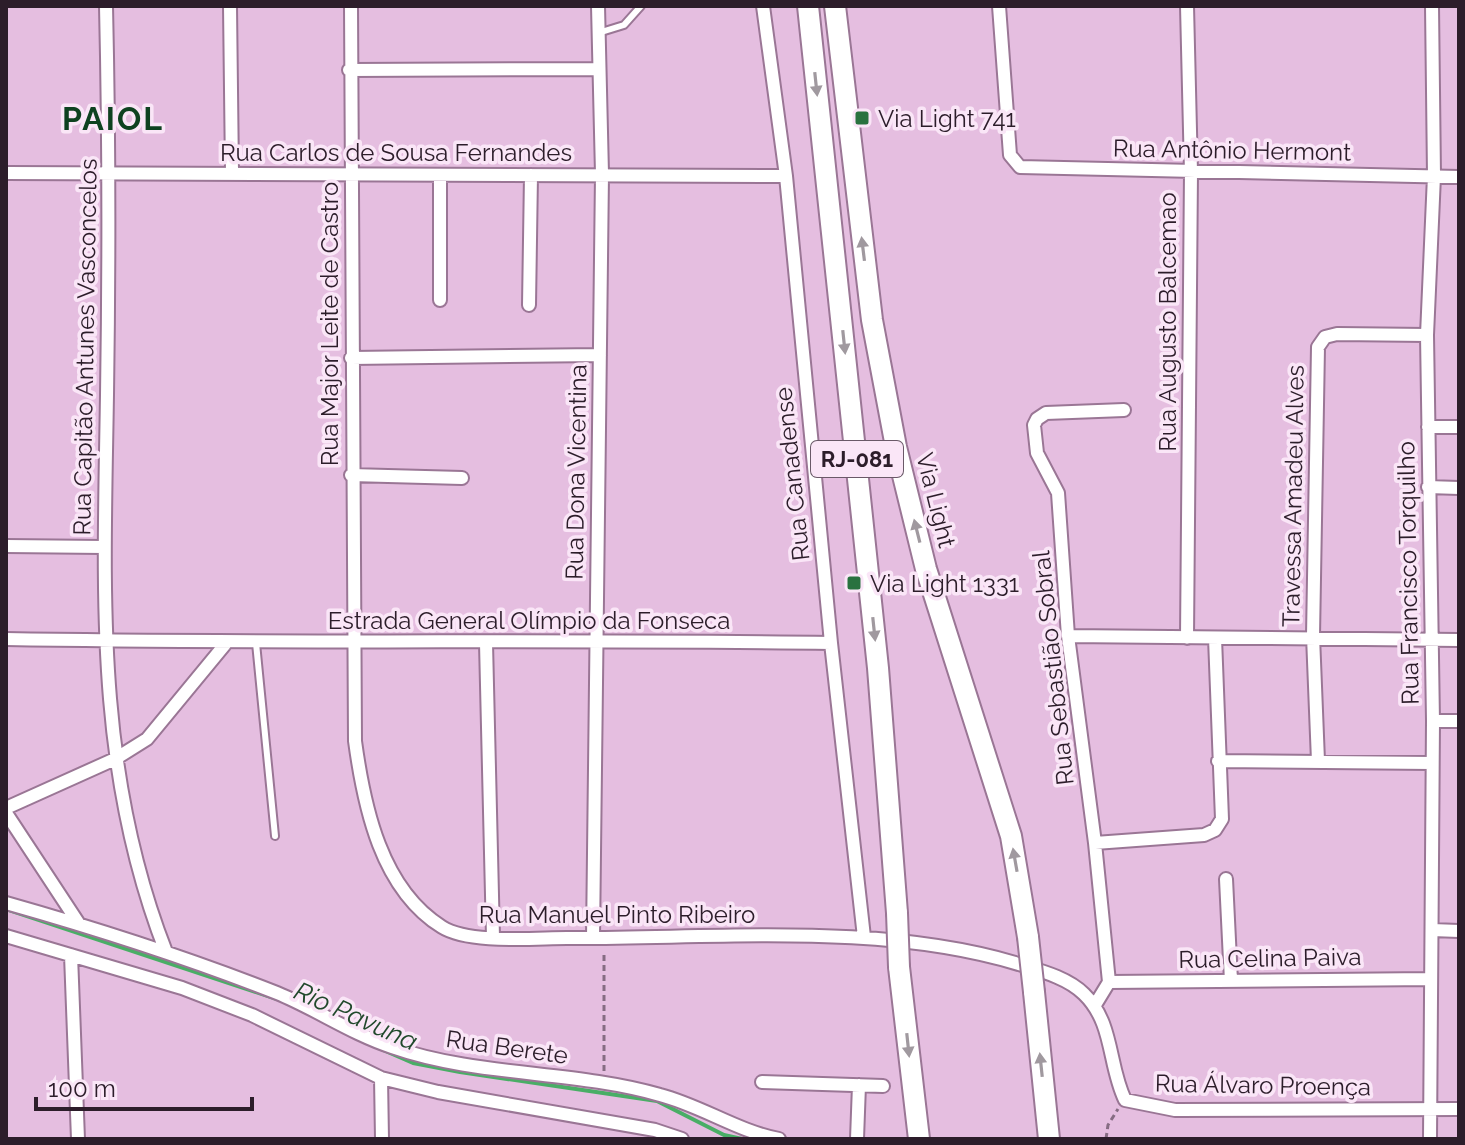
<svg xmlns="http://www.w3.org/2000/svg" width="1465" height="1145" viewBox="0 0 1465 1145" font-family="Raleway,sans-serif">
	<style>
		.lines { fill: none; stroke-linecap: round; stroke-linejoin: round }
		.stream { stroke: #49ae66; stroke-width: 4 }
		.lane-casing { stroke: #9a7695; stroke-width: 10 }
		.street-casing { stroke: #9a7695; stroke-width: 16 }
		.primary-casing { stroke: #9a7695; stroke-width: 24 }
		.path { stroke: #866c83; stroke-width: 3; stroke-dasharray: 6 4; stroke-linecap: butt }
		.lane { stroke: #fff; stroke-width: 6 }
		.street { stroke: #fff; stroke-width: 12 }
		.primary { stroke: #fff; stroke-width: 20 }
		.primary-bridge-casing { stroke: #9a7695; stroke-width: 24; stroke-linecap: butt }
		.primary-bridge { stroke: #fff; stroke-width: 20 }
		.oneway { fill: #a0999f }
		.poi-dot { fill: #29723f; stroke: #fae6f7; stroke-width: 3 }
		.labels { text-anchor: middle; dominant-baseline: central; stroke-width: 7; stroke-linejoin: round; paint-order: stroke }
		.shield { fill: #fae6f7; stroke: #6a5968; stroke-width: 2 }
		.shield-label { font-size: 22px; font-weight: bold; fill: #2c1d2a }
		.poi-label { font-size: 24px; fill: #2c1d2a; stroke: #fae6f7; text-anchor: start }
		.street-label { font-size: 24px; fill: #2c1d2a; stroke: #fae6f7 }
		.water-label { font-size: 26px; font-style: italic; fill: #21492c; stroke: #fae6f7 }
		.district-label { font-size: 32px; font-weight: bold; letter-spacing: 2px; fill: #0e4220; stroke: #fae6f7 }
	</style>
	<rect width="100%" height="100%" fill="#e5bee0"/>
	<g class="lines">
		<!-- stream -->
		<path class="stream" d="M6,909L277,999
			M374,1046L413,1063L460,1072L657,1101L724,1135L742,1139"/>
		<!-- lane casing -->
		<g class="lane-casing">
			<path id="lane" d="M598,33L624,25L641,6
				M256,643L275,836"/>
		</g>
		<!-- street casing -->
		<g class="street-casing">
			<path id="street" d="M106,6C109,136 109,265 107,395C104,588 94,768 166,952
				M230,6L232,173
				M351,6L355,741C364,807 381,889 442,927C469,944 534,938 567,938C714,939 884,921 1025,966C1045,972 1069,979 1084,994C1114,1023 1108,1065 1125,1100L1175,1110L1459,1109
				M763,6L786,176L831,643L864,937
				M999,6L1010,155L1020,167L1459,177
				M349,70L598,69
				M6,173L786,176
				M440,300V175
				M529,305L531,175
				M351,358L600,355
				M1428,427H1459
				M351,475L462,478
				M1428,487L1459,488
				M6,546L104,547
				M1068,636L1459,640
				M1187,638L1191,172L1187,6
				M6,639C281,644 556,639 831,643
				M486,643L493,937
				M1433,721H1459
				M1218,761L1432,763
				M1318,761L1313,636L1318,347L1325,337L1337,334L1427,335
				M6,808L115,759L147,739L227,642
				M6,813L79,924
				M1095,843L1204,835L1215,830L1222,819L1215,638
				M1226,879L1231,981
				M6,903C98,929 188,958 277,993C316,1009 352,1034 392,1047C478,1077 573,1070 660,1095C702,1106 737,1131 779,1139
				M1432,930L1459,931
				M6,936L182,988L252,1015L381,1078L438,1092L655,1130L682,1139
				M593,938L602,174L598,6
				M71,955L78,1139
				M1109,982L1431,979
				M1095,1005L1109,982L1095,843L1068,636L1058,493L1037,453L1034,425L1037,419L1046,413L1124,410
				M381,1078L382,1139
				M762,1082L883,1086
				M857,1139L859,1085
				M1430,1139L1433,721L1427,335L1434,176L1432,6"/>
		</g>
		<!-- primary casing -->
		<g class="primary-casing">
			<path id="primary" d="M808,6L878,668L897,913
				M835,6L872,320L896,447L926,569L1011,836L1028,937
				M899,967L919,1139
				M1034,992L1049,1139"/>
		</g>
		<!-- path -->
		<path class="path" d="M604,1071V951
			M1106,1139L1108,1125L1118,1109"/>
		<!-- lane -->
		<use href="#lane" class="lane"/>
		<!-- street -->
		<use href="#street" class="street"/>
		<!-- primary -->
		<use href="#primary" class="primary"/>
		<!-- primary-bridge casing -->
		<g class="primary-bridge-casing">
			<path id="primary-bridge" d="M897,913L899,967
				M1028,937L1034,992"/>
		</g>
		<!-- primary-bridge -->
		<use href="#primary-bridge" class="primary-bridge"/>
	</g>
	<!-- one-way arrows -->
	<defs><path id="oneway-solid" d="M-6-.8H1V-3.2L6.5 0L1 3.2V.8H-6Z" transform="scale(2)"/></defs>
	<g class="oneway">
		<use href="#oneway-solid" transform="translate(816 84) rotate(84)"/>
		<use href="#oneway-solid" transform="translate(863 249) rotate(-97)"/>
		<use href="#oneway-solid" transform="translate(844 342) rotate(84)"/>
		<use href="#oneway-solid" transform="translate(917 531) rotate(-104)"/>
		<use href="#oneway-solid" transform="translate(874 629) rotate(84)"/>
		<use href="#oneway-solid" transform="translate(1015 860) rotate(-100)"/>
		<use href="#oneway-solid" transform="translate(908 1045) rotate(84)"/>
		<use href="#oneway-solid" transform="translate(1041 1065) rotate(-96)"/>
	</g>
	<!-- markers -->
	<g class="poi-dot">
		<rect x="854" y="110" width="16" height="16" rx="4"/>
		<rect x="846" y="575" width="16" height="16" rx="4"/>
	</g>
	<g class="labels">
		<!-- shield labels -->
		<rect class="shield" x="811" y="441" width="92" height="36" rx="6"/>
		<g class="shield-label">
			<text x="857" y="459">RJ-081</text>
		</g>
		<!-- poi labels -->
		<g class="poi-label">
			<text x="878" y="118">Via Light 741</text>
			<text x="870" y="583">Via Light 1331</text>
		</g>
		<!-- street labels -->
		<g class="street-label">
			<text transform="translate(1232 150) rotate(1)">Rua Antônio Hermont</text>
			<text x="396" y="152">Rua Carlos de Sousa Fernandes</text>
			<text transform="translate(1167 322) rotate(-90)">Rua Augusto Balcemao</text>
			<text transform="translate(329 324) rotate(-90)">Rua Major Leite de Castro</text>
			<text transform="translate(85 347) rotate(-89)">Rua Capitão Antunes Vasconcelos</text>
			<text transform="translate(576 472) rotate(-89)">Rua Dona Vicentina</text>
			<text transform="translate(792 474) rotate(-96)">Rua Canadense</text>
			<text transform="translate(1293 496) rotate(-89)">Travessa Amadeu Alves</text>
			<text transform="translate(936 500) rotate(76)">Via Light</text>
			<text transform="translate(1408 573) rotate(-91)">Rua Francisco Torquilho</text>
			<text x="529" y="620">Estrada General Olímpio da Fonseca</text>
			<text transform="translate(1053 668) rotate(-96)">Rua Sebastião Sobral</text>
			<text x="617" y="914">Rua Manuel Pinto Ribeiro</text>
			<text transform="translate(1270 958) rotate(-1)">Rua Celina Paiva</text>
			<text transform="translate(507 1047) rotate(8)">Rua Berete</text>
			<text transform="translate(1263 1085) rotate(1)">Rua Álvaro Proença</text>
		</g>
		<!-- water labels -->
		<g class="water-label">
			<text transform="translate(356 1016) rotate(24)">Rio Pavuna</text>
		</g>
		<!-- district labels -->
		<g class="district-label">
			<text x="113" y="118">PAIOL</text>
		</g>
	</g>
	<!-- border -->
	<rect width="1465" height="1145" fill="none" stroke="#2c1d2a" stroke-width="16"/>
	<!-- scale -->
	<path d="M36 1097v12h216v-12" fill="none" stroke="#2c1d2a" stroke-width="4"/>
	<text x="48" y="1097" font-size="24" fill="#2c1d2a" stroke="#fae6f7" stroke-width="6" paint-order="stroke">100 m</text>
</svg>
